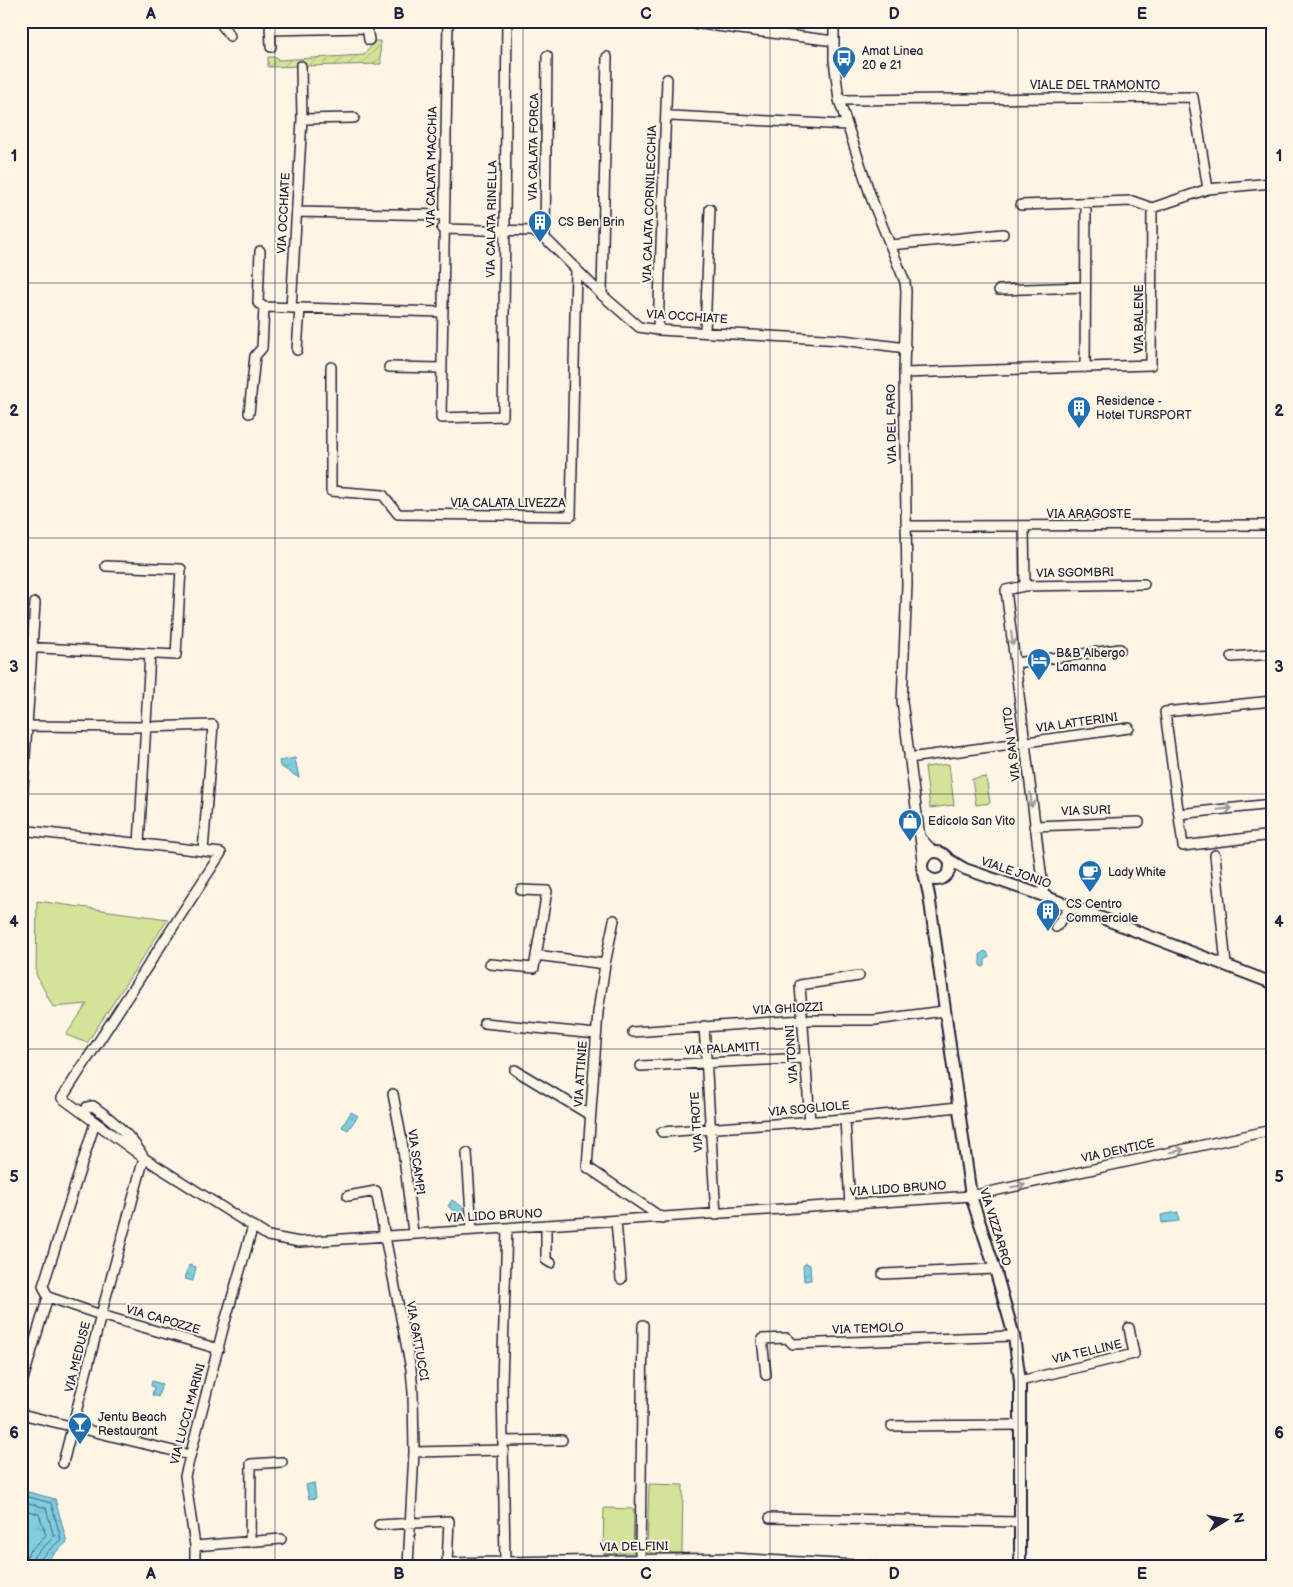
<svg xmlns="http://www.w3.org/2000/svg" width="1293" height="1587" viewBox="0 0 1293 1587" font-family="'Balsamiq Sans',sans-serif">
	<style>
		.green { fill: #d3e397; stroke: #7a8269 }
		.garden { fill: url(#garden-furrows); stroke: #7a8269 }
		.water { fill: url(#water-ripples); stroke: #5a899c }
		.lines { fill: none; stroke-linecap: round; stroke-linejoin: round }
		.shore { stroke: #47667c; stroke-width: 1 }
		.minor-casing { stroke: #22223b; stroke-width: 12 }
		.tertiary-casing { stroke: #22223b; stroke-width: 14 }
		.minor { stroke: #fcf5e5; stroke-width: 9 }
		.tertiary { stroke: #fcf5e5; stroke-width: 10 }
		.oneway { stroke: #9a9698 }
		.grid { fill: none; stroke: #22223b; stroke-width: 1; stroke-opacity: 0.55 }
		.labels { text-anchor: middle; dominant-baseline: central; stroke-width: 4; stroke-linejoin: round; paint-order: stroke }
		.poi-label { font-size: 12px; fill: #22223b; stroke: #fcf5e5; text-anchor: start }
		.street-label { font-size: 12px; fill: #22223b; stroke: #fcf5e5 }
		.neatline { fill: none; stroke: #22223b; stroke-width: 2 }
		.grid-label { font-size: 16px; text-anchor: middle; font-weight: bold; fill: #22223b }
	</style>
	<defs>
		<pattern id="garden-furrows" width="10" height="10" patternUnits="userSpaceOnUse" patternTransform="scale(1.25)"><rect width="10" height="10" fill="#d3e397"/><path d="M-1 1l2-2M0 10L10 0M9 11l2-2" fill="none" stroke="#b5c283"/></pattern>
		<pattern id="water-ripples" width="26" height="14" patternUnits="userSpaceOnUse" patternTransform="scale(1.25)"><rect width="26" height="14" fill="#7fcddd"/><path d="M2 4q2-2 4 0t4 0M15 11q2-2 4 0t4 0" fill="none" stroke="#6db0bf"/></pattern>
	</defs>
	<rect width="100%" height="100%" fill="#fcf5e5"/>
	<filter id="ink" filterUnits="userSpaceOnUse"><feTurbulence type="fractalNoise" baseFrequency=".02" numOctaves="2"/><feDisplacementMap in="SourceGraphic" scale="10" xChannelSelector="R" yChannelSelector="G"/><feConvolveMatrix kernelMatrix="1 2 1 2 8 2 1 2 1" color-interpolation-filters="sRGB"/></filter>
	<g filter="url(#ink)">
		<!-- green -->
		<path class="green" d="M949,764L954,805L930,808L925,767Z
			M986,777L990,803L976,805L972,779Z
			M37,901L168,919L87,1043L66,1035L87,1004L53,1007L36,974Z
			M649,1484L683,1485L682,1553L647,1552Z
			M604,1508L634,1509L633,1553H603Z"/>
		<!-- garden -->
		<path class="garden" d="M375,41H380L381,64L268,67V57H277L278,60L364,55Z"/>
		<!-- water -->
		<path class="water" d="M295,758L299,778L280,766L279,761Z
			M984,951L987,952L989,957L985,960V966L982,967L980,965V955Z
			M351,1112L358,1116L348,1130L342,1127Z
			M452,1200L463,1207V1214L457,1215L448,1206Z
			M1178,1212L1179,1221L1162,1223L1161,1215Z
			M806,1263L810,1265L811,1280L804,1281L803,1266Z
			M189,1265L196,1267L193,1281L185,1279Z
			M152,1381L162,1384L158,1397L152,1395L154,1387L151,1386Z
			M314,1483L316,1498L309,1499L306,1485Z
			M21,1490L55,1499L67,1542L41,1566H21Z"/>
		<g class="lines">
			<!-- shore -->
			<path class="shore" d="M21,1495L51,1503L61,1539L39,1560L38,1566
				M21,1501L46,1508L54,1537L34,1556L32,1566
				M21,1509L39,1514L46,1535L28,1553L24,1566"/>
			<!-- minor casing -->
			<g class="minor-casing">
				<path id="minor" d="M219,21L230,36
					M270,21L271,47
					M448,21L441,418L503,416L507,21
					M677,21L834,41
					M834,21V60L839,100L872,200L905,282L906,291L904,373L907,585L902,701L923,860
					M270,30L367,28L369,40
					M839,100L1193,97L1208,189L1272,183
					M671,116L847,125
					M302,119L354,118
					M1021,205L1132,201L1152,208L1208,189
					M297,212L443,215
					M442,229L532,231L545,238L602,295L639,327L658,330L843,340L906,348
					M545,238L547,56
					M890,245L1003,234
					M260,251L258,303L264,307L442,312
					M999,290L1085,287
					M602,295L607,57
					M291,308L302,119L301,66
					M658,330L667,79
					M705,331L710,209
					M297,350L300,308
					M331,367V491L383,495L398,514L571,516L576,268
					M389,367L441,368
					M1085,368L1086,204
					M904,373L1151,365L1152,208
					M249,413L255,356L262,348L264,307
					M907,526L1272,525
					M1024,526L1025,586
					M21,647L176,655L181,569L106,566
					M1232,657L1272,654
					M1015,663L1120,649
					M1272,701L1165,712L1183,846L1272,835
					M21,726L146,727L213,725L203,851
					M909,758L1129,728
					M1179,814L1272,804
					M21,818L35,603
					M1034,826L1139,822
					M21,830L221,853L62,1098L144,1158L268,1236L299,1242L971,1196L1272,1130
					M921,838L934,852
					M139,844L150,654
					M1215,855L1226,965
					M1044,896L1006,590L1025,586L1144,584
					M1056,927L1071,906
					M536,955L605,964L598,1012L587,1167L662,1218
					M490,964L534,968L547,891L521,890
					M605,964L614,920
					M484,1023L596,1034
					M704,1026L716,1215
					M633,1032L802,1020H875L944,1011
					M641,1066L805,1058
					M515,1070L590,1115
					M393,1094L402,1141L413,1233
					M85,1115L87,1107L93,1106C113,1120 132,1136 144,1158L101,1315L48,1297L43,1286L95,1123
					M845,1119L850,1205
					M810,1122L800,985L859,976
					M662,1132L845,1119L958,1107
					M467,1153L472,1230
					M348,1196L376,1191L411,1369L413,1392L414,1452L408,1566
					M616,1221L621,1279
					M546,1225V1260L551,1263
					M507,1228L502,1383L505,1562L731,1558L875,1566
					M883,1274L995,1269
					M766,1375L762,1339L787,1338L793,1344L1014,1336
					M1020,1381L1134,1354L1129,1328
					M21,1386L48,1297
					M21,1414L190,1455
					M892,1426L1021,1425
					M504,1441L562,1440
					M414,1452L504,1450
					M63,1463L101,1315L219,1349
					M770,1518L1020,1522
					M379,1525L449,1521L447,1563L505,1562L506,1566
					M250,1542L251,1464L282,1462
					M195,1546L281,1539
					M640,1559L643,1325
					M195,1566V1546L185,1476L224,1325L253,1226"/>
			</g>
			<!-- tertiary casing -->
			<g class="tertiary-casing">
				<path id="tertiary" d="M922 866a14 14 0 1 1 28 0a14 14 0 1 1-28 0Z
					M948,859L965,869L1044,896L1272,983
					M924,873L929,895L971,1196L995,1269L1014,1336L1020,1381V1566"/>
			</g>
			<!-- minor -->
			<use href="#minor" class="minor"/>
			<!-- tertiary -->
			<use href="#tertiary" class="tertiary"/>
		</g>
		<!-- one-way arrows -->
		<defs><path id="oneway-shaft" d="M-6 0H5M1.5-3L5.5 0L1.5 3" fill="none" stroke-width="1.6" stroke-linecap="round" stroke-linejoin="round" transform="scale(1.25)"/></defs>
		<g class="oneway">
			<use href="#oneway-shaft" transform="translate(1012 638) rotate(83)"/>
			<use href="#oneway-shaft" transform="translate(1031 800) rotate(84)"/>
			<use href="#oneway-shaft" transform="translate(1225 809) rotate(-6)"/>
			<use href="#oneway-shaft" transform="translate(1177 1151) rotate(-12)"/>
			<use href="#oneway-shaft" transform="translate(1018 1186) rotate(-12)"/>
		</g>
	</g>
	<!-- grid -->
	<path class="grid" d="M275,21V1566M523,21V1566M770,21V1566M1018,21V1566M21,283H1272M21,538H1272M21,794H1272M21,1049H1272M21,1304H1272"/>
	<!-- icons -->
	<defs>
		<g id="bus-pin" transform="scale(1.25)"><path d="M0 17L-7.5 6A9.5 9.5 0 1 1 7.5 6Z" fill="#1f6fb2" stroke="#fcf5e5"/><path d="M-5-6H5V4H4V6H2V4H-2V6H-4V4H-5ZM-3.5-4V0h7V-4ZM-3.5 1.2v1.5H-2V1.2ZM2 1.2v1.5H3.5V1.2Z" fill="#fff"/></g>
		<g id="building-pin" transform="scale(1.25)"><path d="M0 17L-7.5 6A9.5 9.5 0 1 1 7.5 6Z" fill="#1f6fb2" stroke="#fcf5e5"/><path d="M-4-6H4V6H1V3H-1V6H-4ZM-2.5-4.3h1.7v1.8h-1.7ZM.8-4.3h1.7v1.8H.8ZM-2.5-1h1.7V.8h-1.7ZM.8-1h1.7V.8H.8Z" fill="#fff"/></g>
		<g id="hotel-pin" transform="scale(1.25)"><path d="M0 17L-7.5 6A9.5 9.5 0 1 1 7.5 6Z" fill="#1f6fb2" stroke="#fcf5e5"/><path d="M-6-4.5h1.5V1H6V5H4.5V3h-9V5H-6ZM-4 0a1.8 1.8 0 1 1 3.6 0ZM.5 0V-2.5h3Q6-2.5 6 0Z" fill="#fff"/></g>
		<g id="shop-pin" transform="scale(1.25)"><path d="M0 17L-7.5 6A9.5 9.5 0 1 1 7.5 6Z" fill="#1f6fb2" stroke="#fcf5e5"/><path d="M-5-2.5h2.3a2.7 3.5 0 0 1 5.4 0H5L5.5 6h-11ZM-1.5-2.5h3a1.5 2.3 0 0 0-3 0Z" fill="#fff"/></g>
		<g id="cafe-pin" transform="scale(1.25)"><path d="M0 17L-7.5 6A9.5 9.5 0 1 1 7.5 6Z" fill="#1f6fb2" stroke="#fcf5e5"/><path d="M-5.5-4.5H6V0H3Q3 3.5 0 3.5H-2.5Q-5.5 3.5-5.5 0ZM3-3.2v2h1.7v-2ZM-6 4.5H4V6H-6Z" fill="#fff"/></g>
		<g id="bar-pin" transform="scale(1.25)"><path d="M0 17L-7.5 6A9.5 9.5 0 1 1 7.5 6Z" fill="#1f6fb2" stroke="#fcf5e5"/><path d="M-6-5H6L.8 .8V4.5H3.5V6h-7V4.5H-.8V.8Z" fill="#fff"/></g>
	</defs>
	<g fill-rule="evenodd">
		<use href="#bus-pin" x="844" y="58"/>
		<use href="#building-pin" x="540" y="222"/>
		<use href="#building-pin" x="1079" y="408"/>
		<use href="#hotel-pin" x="1039" y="660"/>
		<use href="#shop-pin" x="910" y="821"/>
		<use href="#cafe-pin" x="1090" y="872"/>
		<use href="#building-pin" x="1048" y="911"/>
		<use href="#bar-pin" x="80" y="1424"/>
	</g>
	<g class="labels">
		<!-- poi labels -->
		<g class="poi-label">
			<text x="862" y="51">Amat Linea<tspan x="862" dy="14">20 e 21</tspan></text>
			<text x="558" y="222">CS Ben Brin</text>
			<text x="1096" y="401">Residence -<tspan x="1096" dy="14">Hotel TURSPORT</tspan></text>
			<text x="1056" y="653">B&amp;B Albergo<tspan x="1056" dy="14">Lamanna</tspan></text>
			<text x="928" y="821">Edicola San Vito</text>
			<text x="1108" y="872">Lady White</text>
			<text x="1066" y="904">CS Centro<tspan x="1066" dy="14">Commerciale</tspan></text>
			<text x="98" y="1417">Jentu Beach<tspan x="98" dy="14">Restaurant</tspan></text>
		</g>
		<!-- street labels -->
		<g class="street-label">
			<text x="1095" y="85">VIALE DEL TRAMONTO</text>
			<text transform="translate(534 147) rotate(-89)">VIA CALATA FORCA</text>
			<text transform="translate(432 167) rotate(-89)">VIA CALATA MACCHIA</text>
			<text transform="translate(650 204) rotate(-88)">VIA CALATA CORNILECCHIA</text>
			<text transform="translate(284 213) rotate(-87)">VIA OCCHIATE</text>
			<text transform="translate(492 219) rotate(-89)">VIA CALATA RINELLA</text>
			<text transform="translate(687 317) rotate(4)">VIA OCCHIATE</text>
			<text transform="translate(1139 319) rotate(-90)">VIA BALENE</text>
			<text transform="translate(892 424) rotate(-91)">VIA DEL FARO</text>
			<text x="508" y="503">VIA CALATA LIVEZZA</text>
			<text x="1089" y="514">VIA ARAGOSTE</text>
			<text transform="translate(1075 573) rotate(-1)">VIA SGOMBRI</text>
			<text transform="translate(1077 723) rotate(-8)">VIA LATTERINI</text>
			<text transform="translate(1012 744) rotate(-97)">VIA SAN VITO</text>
			<text transform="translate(1086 811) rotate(-2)">VIA SURI</text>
			<text transform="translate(1016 873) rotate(19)">VIALE JONIO</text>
			<text transform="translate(788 1009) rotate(-3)">VIA GHIOZZI</text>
			<text transform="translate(722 1049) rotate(-3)">VIA PALAMITI</text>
			<text transform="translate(792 1054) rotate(-94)">VIA TONNI</text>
			<text transform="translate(581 1074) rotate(-86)">VIA ATTINIE</text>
			<text transform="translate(809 1109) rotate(-5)">VIA SOGLIOLE</text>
			<text transform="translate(697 1122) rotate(-94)">VIA TROTE</text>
			<text transform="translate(1118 1151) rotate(-12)">VIA DENTICE</text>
			<text transform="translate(416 1162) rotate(82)">VIA SCAMPI</text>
			<text transform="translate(898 1189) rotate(-4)">VIA LIDO BRUNO</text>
			<text transform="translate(494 1216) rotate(-3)">VIA LIDO BRUNO</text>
			<text transform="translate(995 1227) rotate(73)">VIA VIZZARRO</text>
			<text transform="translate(163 1320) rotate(16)">VIA CAPOZZE</text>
			<text transform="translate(868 1329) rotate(-2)">VIA TEMOLO</text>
			<text transform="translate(417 1341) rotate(80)">VIA GATTUCCI</text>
			<text transform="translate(1087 1352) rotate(-13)">VIA TELLINE</text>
			<text transform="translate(78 1357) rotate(-76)">VIA MEDUSE</text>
			<text transform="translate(188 1414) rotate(-75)">VIA LUCCI MARINI</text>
			<text transform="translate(634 1547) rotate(-1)">VIA DELFINI</text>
		</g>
	</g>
	<!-- margin -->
	<rect width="1293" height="1587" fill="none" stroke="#fcf5e5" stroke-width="55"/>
	<!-- north arrow -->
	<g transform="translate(1226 1520) rotate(80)" stroke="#fcf5e5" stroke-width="4" paint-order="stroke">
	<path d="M0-4L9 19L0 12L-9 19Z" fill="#22223b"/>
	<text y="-8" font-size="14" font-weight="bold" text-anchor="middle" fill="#22223b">N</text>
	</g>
	<rect x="28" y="28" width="1238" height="1532" class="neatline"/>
	<g class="grid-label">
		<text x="151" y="19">A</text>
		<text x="399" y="19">B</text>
		<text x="646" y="19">C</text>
		<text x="894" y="19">D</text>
		<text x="1142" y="19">E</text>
		<text x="14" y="161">1</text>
		<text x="1279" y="161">1</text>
		<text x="14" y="416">2</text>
		<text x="1279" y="416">2</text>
		<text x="14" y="672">3</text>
		<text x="1279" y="672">3</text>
		<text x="14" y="927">4</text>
		<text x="1279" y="927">4</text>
		<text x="14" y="1182">5</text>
		<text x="1279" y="1182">5</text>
		<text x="14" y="1438">6</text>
		<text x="1279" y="1438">6</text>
		<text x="151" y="1579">A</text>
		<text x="399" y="1579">B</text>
		<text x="646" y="1579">C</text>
		<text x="894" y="1579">D</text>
		<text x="1142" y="1579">E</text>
	</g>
</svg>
